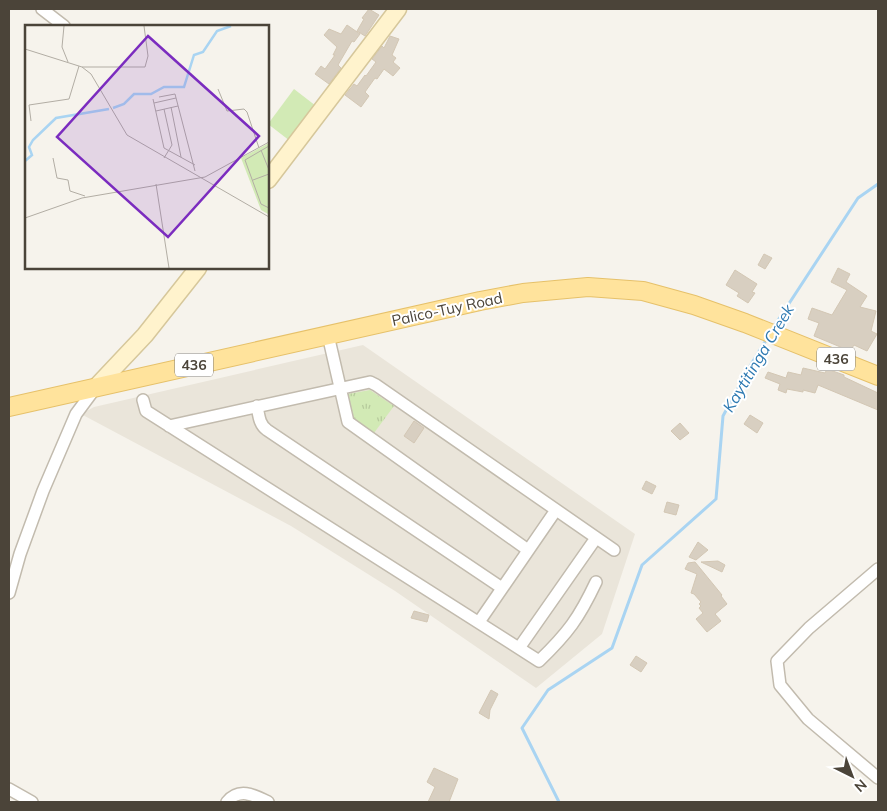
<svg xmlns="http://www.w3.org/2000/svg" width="887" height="811" viewBox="0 0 887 811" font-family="Mulish,sans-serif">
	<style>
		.residential { fill: #eae5da }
		.park { fill: url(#park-tufts) }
		.garden { fill: #d2eab5 }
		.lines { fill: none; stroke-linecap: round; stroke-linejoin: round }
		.stream { stroke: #a9d4f2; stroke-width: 3 }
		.building { fill: #d8cfc1; stroke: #d3c7b4 }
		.street-casing { stroke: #c2bbae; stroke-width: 14 }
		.secondary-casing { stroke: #d6c79b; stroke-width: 19 }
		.primary-casing { stroke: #e6c16a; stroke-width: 20 }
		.street { stroke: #fff; stroke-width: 11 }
		.secondary { stroke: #fff3cd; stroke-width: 16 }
		.primary { stroke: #ffe39c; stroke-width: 18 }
		.labels { text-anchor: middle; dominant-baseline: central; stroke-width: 4; stroke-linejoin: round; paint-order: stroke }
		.shield { fill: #fff; stroke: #817c74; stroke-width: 1 }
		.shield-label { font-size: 14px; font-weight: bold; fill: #4b4439 }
		.street-label { font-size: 15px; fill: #4b4439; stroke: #fff }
		.water-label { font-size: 16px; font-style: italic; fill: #2e7ab2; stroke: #fff }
		.inset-river { fill: none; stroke: #a9d4f2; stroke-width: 2.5 }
		.inset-road { fill: none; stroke: #b2ada4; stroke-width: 1 }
		.view { fill: #7b2cbf; fill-opacity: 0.15; stroke: #7b2cbf; stroke-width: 2.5 }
		.inset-edge { fill: none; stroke: #4b4439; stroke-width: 2.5 }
	</style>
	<defs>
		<pattern id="park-tufts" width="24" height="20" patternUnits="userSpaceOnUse" patternTransform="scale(1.25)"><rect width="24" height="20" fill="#d2eab5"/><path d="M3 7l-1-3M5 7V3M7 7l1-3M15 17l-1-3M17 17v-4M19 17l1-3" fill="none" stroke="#b6ca9c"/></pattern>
	</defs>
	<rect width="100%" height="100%" fill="#f6f3ec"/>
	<!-- residential -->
	<path class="residential" d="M363,345L635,534L602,634L536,688L395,591L291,526L81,414L94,407Z"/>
	<!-- park -->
	<path class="park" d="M370,390L394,406L374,433L353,419L348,394Z"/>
	<!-- garden -->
	<path class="garden" d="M294,89L316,106L290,141L268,124Z"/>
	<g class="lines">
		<!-- stream -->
		<path class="stream" d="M773,328L858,198L878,184
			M559,802L522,728L548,690L612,648L642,565L716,499L723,416L750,366L768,337"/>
	</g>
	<!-- building -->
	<path class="building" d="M369,9L379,15L365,36L357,31L364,19L362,18Z
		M347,25L360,34L354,42L352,41L338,65L341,68L329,84L315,74L321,66L325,69L335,55H333L337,47L324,35L329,29L341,34Z
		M390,36L399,39L392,55L396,58L393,62L400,68L393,76L384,69L377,79L375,78L365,92L369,96L361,107L345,95L354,84L357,86L365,75L366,76L376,62L372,59L382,46L384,48Z
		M764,254L772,258L765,269L758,265Z
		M838,268L850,274L846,282L867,296L860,307L876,311L871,331L877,334L867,351L854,345L850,351L814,336L819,323L808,319L812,308L832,315L847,290L831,282Z
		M735,270L757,284L752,292L755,293L748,303L737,296L739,293L726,285Z
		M803,368L825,373L827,369L844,375V377L878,393V410L818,385L815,393L803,390V392L787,389L786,393L778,390L780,384L765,378L768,372L786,378L788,372L801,375Z
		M750,415L763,423L757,433L744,424Z
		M414,421L424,428L414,443L404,436Z
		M680,423L689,433L680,440L671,431Z
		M646,481L656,486L652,494L642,489Z
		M667,502L679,505L676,515L664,512Z
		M698,542L708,550L696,560L689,557Z
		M718,561L725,565L722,572L701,562Z
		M695,562L722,595L721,596L727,604L715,614L721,621L707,632L696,619L703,613L699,608L701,606L699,604L701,602L694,594L691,593L697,574L685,569L688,563Z
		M414,611L429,615L427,622L411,618Z
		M636,656L647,663L641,672L630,665Z
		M491,690L498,694L490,710L489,719L479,713Z
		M434,768L458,779L449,802H428L435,787L427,782Z"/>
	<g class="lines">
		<!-- street casing -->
		<g class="street-casing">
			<path id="street" d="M42,9L64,26
				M328,335L348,422L528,550
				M143,400L146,411L539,661C568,633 579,618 596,582
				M257,406C259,416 259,424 267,430L502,588
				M169,426L370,382L376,385L614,550
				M878,569L809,628L777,661L780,685L808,719L878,778
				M9,593L20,554L43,491L76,414L96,387
				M479,622L556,510
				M519,648L596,538
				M9,789L32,802
				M227,802C239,787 254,795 268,802"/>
		</g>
		<!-- secondary casing -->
		<g class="secondary-casing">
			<path id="secondary" d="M268,180L398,9
				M96,387L145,335L198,268"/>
		</g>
		<!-- primary casing -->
		<g class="primary-casing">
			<path id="primary" d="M9,407L480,301L523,293L588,287L643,291L694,305L745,323L878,376"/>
		</g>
		<!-- street -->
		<use href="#street" class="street"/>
		<!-- secondary -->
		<use href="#secondary" class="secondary"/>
		<!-- primary -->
		<use href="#primary" class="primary"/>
	</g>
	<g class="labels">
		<!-- shield labels -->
		<g class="shield">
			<rect x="817" y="347.5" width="38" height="23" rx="4"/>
			<rect x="175" y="353.5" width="38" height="23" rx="4"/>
		</g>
		<g class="shield-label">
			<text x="836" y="359">436</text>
			<text x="194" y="365">436</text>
		</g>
		<!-- street labels -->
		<g class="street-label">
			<text transform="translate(447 309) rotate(-12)">Palico-Tuy Road</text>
		</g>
		<!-- water labels -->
		<g class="water-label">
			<text transform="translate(758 358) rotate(-59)">Kaytitinga Creek</text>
		</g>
	</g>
	<!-- overview -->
	<g transform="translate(25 25)">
		<rect width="244" height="244" fill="#f6f3ec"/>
		<path d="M244,118V188L243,189L236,185L216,133Z" fill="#d2eab5"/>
		<path class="inset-river" d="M88,83L99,79L109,69H126L139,62H159L169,30L178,27L192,6L206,1M0,136L7,130L4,122L8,115L31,93L84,84"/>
		<path class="inset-road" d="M39,1L37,22L43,37M0,24L57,42L66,49L102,110L244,192M57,42H120L123,31L119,1M193,64L202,86L219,84L222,87L234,123M134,72L150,69L170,146M128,74L139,123L170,140M129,78L151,73M146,82L156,132M139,84L147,120L139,133M131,86L153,81M6,96L4,80L44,74L54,41M244,121L220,135L236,179L244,183M236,125L244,145M28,133L32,153L43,155L45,166L60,171M228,155L244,149M131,159L144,243M0,193L57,173L180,152L244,117"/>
		<path class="view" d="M123,11L234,111L143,212L32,112Z"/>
		<rect width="244" height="244" class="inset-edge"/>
	</g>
	<!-- border -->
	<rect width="887" height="811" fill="none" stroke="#4b4439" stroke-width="20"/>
	<!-- north arrow -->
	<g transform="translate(852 776) rotate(138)" stroke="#ffffff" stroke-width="4" paint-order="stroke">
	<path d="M0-4L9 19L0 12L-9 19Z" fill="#4b4439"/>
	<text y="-8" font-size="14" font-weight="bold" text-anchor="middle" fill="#4b4439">N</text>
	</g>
</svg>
